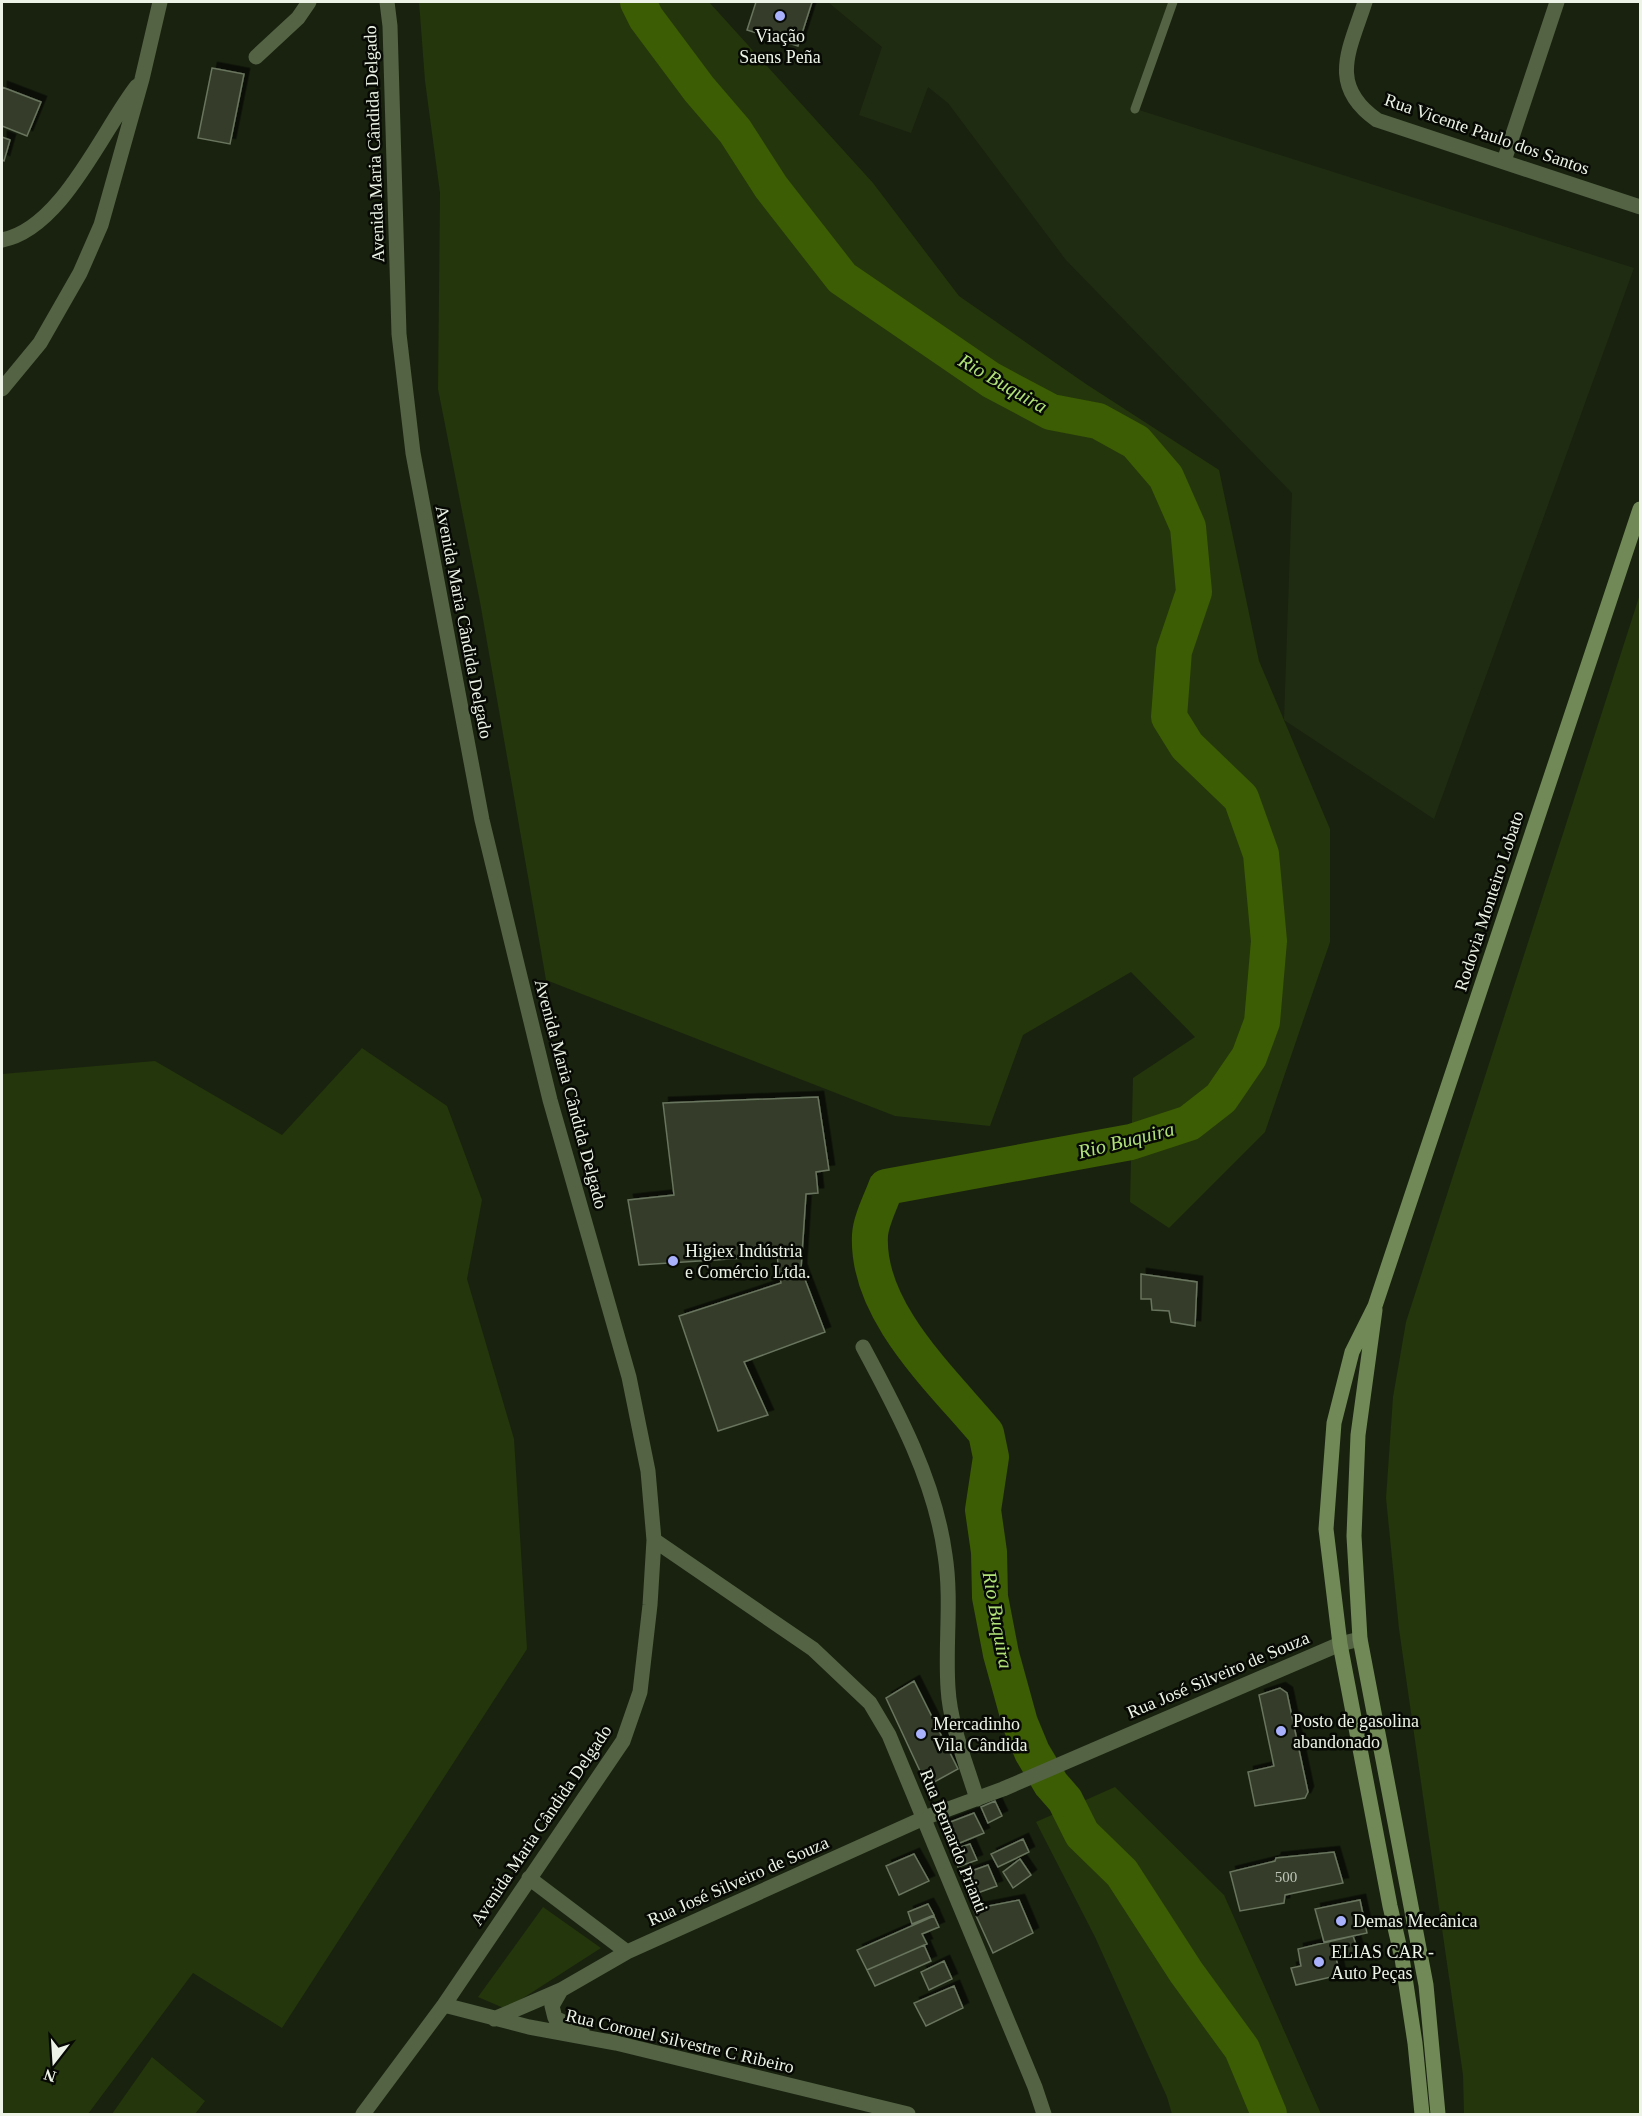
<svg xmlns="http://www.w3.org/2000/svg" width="1642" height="2116" viewBox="0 0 1642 2116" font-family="Georgia,serif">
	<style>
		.built { fill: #202c12 }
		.green { fill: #24360b }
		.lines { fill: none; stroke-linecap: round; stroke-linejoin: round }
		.river { stroke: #3c5d03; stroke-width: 36 }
		.building { fill: #343e29; stroke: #69745e; stroke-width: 1.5; filter: url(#shadow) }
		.lane { stroke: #536344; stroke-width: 9 }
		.street { stroke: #536344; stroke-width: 15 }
		.secondary { stroke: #718957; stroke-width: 15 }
		.poi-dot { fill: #a9b0fc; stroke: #070a04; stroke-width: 2 }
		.labels { text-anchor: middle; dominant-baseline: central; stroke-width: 5; stroke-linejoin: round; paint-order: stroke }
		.number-label { font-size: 15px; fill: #bfc6b8 }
		.poi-label { font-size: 18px; fill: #edf4e7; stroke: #070a04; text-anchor: start }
		.street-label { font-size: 18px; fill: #edf4e7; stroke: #070a04 }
		.water-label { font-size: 20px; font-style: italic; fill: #b1e278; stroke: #070a04 }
	</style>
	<defs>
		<filter id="shadow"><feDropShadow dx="5.5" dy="-5.5" stdDeviation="0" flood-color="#0009"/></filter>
	</defs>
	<rect width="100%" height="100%" fill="#19220f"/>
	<!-- built -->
	<path class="built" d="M828,2H1177L1136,109L1634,268L1434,819L1284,720L1292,493L1066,260L948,103L928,87L911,133L859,115L882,47Z"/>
	<!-- green -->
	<path class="green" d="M419,2H709L873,183L959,296L1086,384L1219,470L1259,661L1330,829V942L1265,1132L1169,1228L1130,1202L1133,1078L1195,1037L1131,972L1023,1035L990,1126L895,1116L546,980L480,602L438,389L440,193L425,81Z
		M1640,594V2114H1464L1463,2075L1399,1629L1386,1498L1393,1397L1406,1322Z
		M362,1048L447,1106L482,1200L467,1279L514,1439L527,1649L282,2028L193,1973L88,2114H2V1074L155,1061L282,1135Z
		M1115,1787L1224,1895L1321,2114H1172L1167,2097L1095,1937L1036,1822Z
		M543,1907L601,1948L506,2009L478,1997Z
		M152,2057L205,2101L195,2114H112Z"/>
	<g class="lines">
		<!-- river -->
		<path class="river" d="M638,2L646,18L699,89L735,131L771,187L842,278L991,380L1051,412L1098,421L1136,442L1166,477L1188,527L1194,592L1174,651L1169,717L1187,746L1241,798L1261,854L1269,941L1262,1022L1249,1057L1221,1098L1189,1123L1131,1142L886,1187C881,1201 871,1220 870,1235C866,1311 941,1379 986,1433L991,1457L983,1510L989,1552L990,1597L1001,1654L1020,1723L1032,1752L1051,1784L1065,1800L1082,1834L1122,1873L1186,1972L1242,2049L1269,2114"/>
	</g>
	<!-- building -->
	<path class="building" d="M756,2H812L798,46L747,30Z
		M212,68L244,74L230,144L198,138Z
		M2,87L41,102L27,136L2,126Z
		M2,137L10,140L4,161L2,160Z
		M818,1097L829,1170L816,1172L818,1193L806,1194L801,1269L825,1332L744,1362L768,1415L718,1431L679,1316L781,1283L777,1256L639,1265L628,1200L674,1195L663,1103Z
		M1141,1274L1197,1282L1195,1326L1171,1322L1169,1311L1152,1310L1151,1299H1141Z
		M914,1681L958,1769L927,1786L886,1698Z
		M1280,1688L1287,1693L1308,1792L1305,1798L1255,1806L1248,1772L1274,1766L1259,1695Z
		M995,1801L1002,1816L988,1823L981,1807Z
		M974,1813L984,1833L950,1847L940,1826Z
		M1023,1839L1029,1852L998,1867L991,1854Z
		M970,1844L977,1860L958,1867L952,1850Z
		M1334,1852L1343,1883L1285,1895L1284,1903L1240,1911L1230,1872L1275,1861L1276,1858Z
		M914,1854L929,1881L899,1895L886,1866Z
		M1020,1859L1031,1875L1013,1888L1003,1872Z
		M988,1865L997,1886L972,1895L963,1874Z
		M1019,1900L1033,1933L993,1953L973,1909Z
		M1360,1900L1367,1933L1324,1942L1315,1909Z
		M928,1904L934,1915L912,1924L908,1912Z
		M934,1916L939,1927L922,1934L927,1944L867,1970L857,1950Z
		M1353,1936L1359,1953L1336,1958L1340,1975L1296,1985L1291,1968L1301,1966L1298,1949Z
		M924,1945L931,1961L875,1986L867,1970Z
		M944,1961L952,1979L929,1990L921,1972Z
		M954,1986L963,2008L926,2026L914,2003Z"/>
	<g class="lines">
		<!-- lane -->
		<path class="lane" d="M1135,109L1173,2"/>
		<!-- street -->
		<path class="street" d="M1365,2C1350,49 1327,85 1377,120L1640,207
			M256,57L298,18L309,2
			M1504,161L1557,2
			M2,240C62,229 103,129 137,86
			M2,389L40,343L80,273L101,225L142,79L160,2
			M863,1347C898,1412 935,1481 945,1555C952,1600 945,1644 948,1688C950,1725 966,1763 977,1799
			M654,1540L813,1649L870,1703L889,1735L1035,2087L1044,2114
			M529,1878L627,1952
			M561,1990L552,2006L555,2018L582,2031
			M444,2005L529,2027L616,2043L908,2114
			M494,2019L561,1990L627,1952L924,1818L1003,1789L1340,1644L1360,1639
			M363,2114L444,2005L623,1741L640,1692L650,1605L654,1540L648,1471L629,1377L550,1100L482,820L413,453L399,334L390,26L387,2"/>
		<!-- secondary -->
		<path class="secondary" d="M1375,1310L1358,1435L1354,1536L1360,1639L1426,1985L1438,2114
			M1422,2114L1415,2043L1402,1958L1390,1906L1340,1644L1326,1529L1334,1423L1352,1352L1375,1306L1640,509"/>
	</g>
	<!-- markers -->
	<g class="poi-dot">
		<circle cx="780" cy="16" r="6"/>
		<circle cx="673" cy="1261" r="6"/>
		<circle cx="1281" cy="1731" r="6"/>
		<circle cx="921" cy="1734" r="6"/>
		<circle cx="1341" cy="1921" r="6"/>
		<circle cx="1319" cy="1962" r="6"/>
	</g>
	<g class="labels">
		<!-- number labels -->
		<g class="number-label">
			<text x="1286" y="1877">500</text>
		</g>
		<!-- poi labels -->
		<g class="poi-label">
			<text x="780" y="36" text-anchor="middle">Viação<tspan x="780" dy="21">Saens Peña</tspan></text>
			<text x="685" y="1251">Higiex Indústria<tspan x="685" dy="21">e Comércio Ltda.</tspan></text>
			<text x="1293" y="1721">Posto de gasolina<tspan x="1293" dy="21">abandonado</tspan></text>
			<text x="933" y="1724">Mercadinho<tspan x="933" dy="21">Vila Cândida</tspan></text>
			<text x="1353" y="1921">Demas Mecânica</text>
			<text x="1331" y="1952">ELIAS CAR -<tspan x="1331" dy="21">Auto Peças</tspan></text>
		</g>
		<!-- street labels -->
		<g class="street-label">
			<text transform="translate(1487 134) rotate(19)">Rua Vicente Paulo dos Santos</text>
			<text transform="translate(374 144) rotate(-92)">Avenida Maria Cândida Delgado</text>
			<text transform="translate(464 622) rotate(79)">Avenida Maria Cândida Delgado</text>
			<text transform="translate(1489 901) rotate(-72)">Rodovia Monteiro Lobato</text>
			<text transform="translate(571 1094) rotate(75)">Avenida Maria Cândida Delgado</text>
			<text transform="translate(1218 1675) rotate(-23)">Rua José Silveiro de Souza</text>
			<text transform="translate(541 1825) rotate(-56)">Avenida Maria Cândida Delgado</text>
			<text transform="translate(954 1841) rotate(68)">Rua Bernardo Prianti</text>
			<text transform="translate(738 1881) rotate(-24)">Rua José Silveiro de Souza</text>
			<text transform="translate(680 2041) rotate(13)">Rua Coronel Silvestre C Ribeiro</text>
		</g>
		<!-- water labels -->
		<g class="water-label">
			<text transform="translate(1003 383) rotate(30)">Rio Buquira</text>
			<text transform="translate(1126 1140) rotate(-14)">Rio Buquira</text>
			<text transform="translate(998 1620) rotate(80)">Rio Buquira</text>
		</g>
	</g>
	<!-- border -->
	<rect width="1642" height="2116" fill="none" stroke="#edf4e7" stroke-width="6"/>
	<!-- north arrow -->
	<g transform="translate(54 2062) rotate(197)" stroke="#070a04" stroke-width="4.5" paint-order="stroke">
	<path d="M0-4.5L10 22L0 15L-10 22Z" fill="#edf4e7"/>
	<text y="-9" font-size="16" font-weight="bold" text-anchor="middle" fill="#edf4e7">N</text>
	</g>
</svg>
